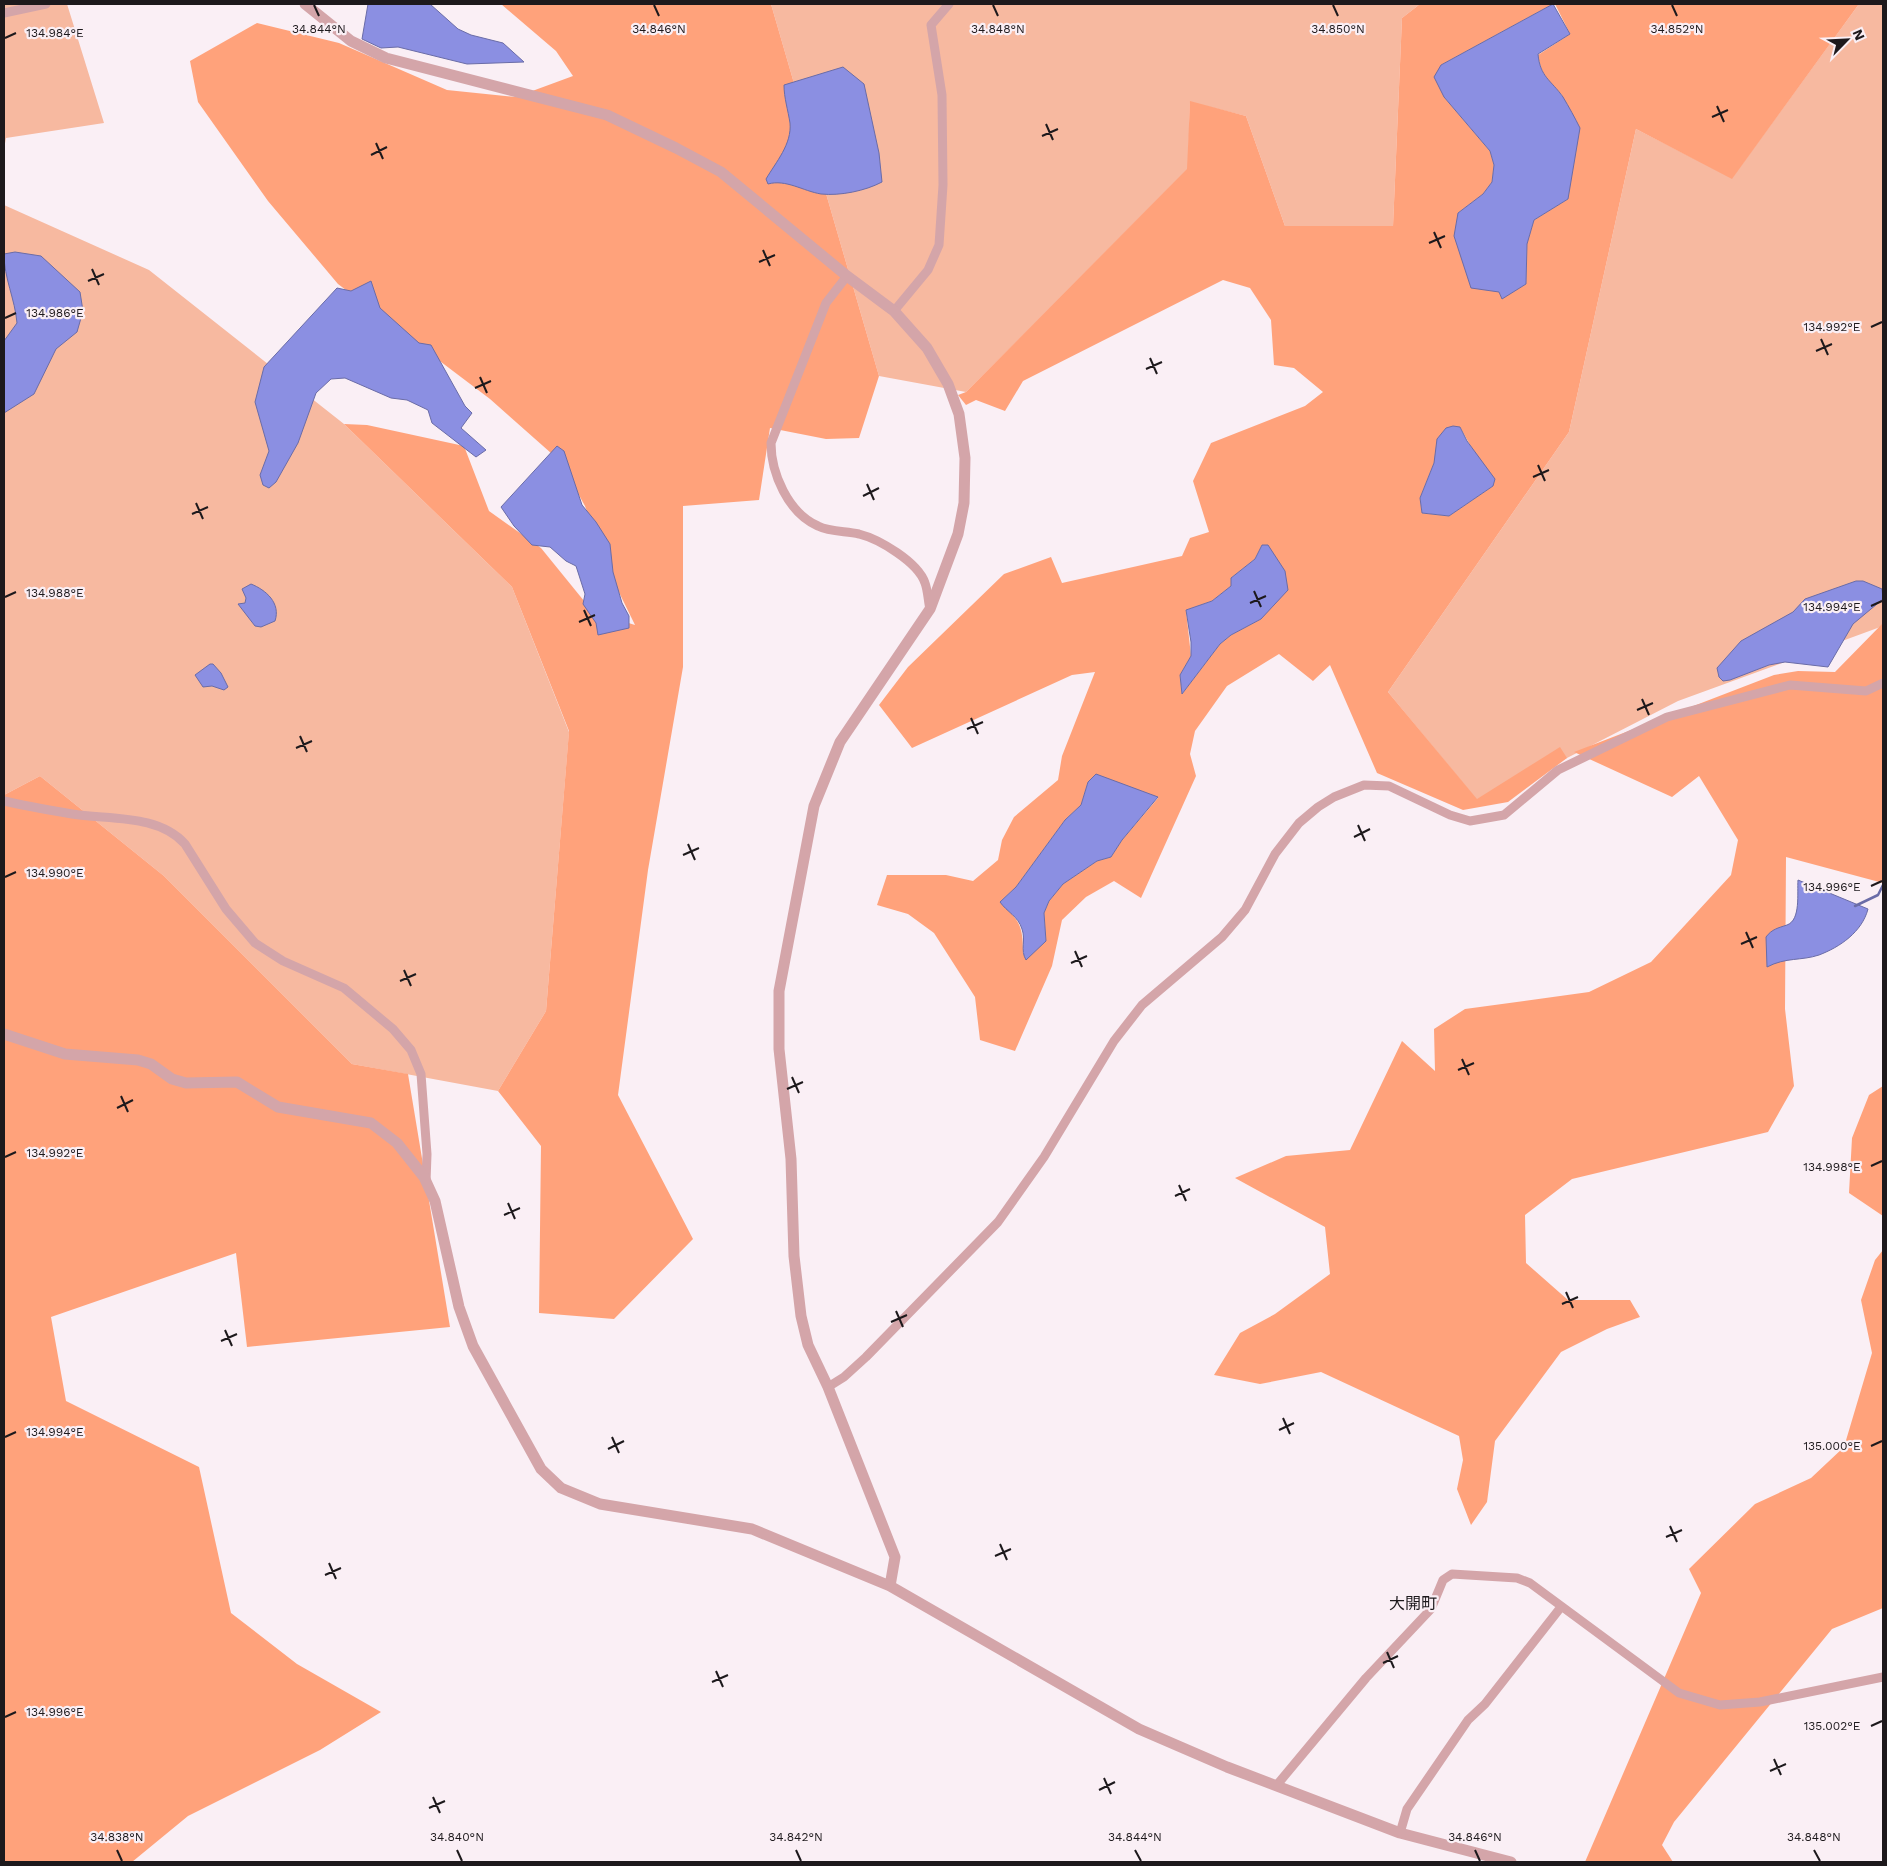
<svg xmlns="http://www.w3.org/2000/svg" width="1887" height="1866" viewBox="0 0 1887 1866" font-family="'Work Sans','Noto Sans JP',sans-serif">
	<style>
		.green { fill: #f7b9a0 }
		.forest { fill: #ffa27b; fill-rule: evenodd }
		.water { fill: #8b8fe2; stroke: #6a6ca7 }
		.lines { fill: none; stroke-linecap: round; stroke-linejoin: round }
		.stream { stroke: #6a6ca7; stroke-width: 2.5 }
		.minor { stroke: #d4a5a9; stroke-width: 9 }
		.tertiary { stroke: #d4a5a9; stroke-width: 11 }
		.ticks { fill: none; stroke: #1d191c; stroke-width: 2 }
		.labels { text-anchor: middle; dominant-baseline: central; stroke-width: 4.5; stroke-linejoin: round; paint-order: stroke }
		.quarter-label { font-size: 16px; fill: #1d191c; stroke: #faeff5 }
		.ticks-label { font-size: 12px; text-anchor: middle; fill: #1d191c; stroke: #faeff5; stroke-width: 4.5; stroke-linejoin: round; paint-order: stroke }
	</style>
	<rect width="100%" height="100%" fill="#faeff5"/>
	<!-- green -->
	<path class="green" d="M4,4H67L104,123L6,138L4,149Z
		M771,4H1420L1402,18L1393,226H1285L1246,116L1190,102L1188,169L966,392L879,376Z
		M1859,4H1883V626L1678,701L1567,758L1477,800L1388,692L1569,432L1636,129L1732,178Z
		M4,205L149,270L344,424L512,587L569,732L546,1011L498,1091L352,1064L164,876L40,776L4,795Z"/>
	<!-- forest -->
	<path class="forest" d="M501,4H771L879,376L859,438L826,439L770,428L759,500L683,506V667L648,870L618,1095L693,1239L614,1319L539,1313L541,1146L498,1091L546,1011L569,731L512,587L344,424L367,425L464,446L489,511L541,548L593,612L635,625L613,580L585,506L560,461L490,399L338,284L268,201L198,102L190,61L257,23L339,43L447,90L516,97L573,76L556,51Z
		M1420,4H1553L1441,65L1444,97L1490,151L1494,165L1492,182L1483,194L1458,213L1502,298L1526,284L1527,243L1534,220L1568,199L1562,95C1548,83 1540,72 1538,55L1570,34L1555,4H1859L1732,179L1636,129L1569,432L1388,692L1477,799L1560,747L1567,758L1508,802L1463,810L1377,773L1330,665L1313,681L1279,654L1227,686L1195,731L1190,754L1196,776L1141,898L1114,881L1086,897L1062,920L1052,966L1015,1051L980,1040L975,997L934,933L908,914L877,905L887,875H946L973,881L998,860L1002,840L1014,817L1058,780L1062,756L1095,672L1072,675L912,748L879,705L908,667L1004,574L1051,557L1062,583L1182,556L1190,538L1209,532L1193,481L1211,443L1305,406L1323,392L1294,368L1274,365L1271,320L1250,288L1223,280L1023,381L1005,411L976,400L966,405L958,395L966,392L1187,169L1190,101L1246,116L1285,226H1393L1402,18ZM1460,427L1493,486L1449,516L1422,513L1420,498L1434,463ZM1262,545L1261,619L1231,635L1220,644L1182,694L1180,675L1191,656L1186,610L1212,601L1231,586V578L1255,559ZM1088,782L1158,798L1122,840L1111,857L1097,861L1063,884L1049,901L1044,913L1046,941L1023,954C1023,926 1020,921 1000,902L1016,887L1065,820L1081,805Z
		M1883,623V883L1786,857L1785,1009L1794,1086L1768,1132L1572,1179L1525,1215L1526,1263L1568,1300H1630L1640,1317L1607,1329L1561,1352L1495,1441L1487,1502L1471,1525L1457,1489L1463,1460L1459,1436L1321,1372L1260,1384L1214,1375L1240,1333L1275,1314L1330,1274L1325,1227L1235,1178L1286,1156L1350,1150L1402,1041L1435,1071L1434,1029L1465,1009L1589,992L1651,962L1731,875L1738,840L1699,776L1672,797L1574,752L1774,675L1798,671L1835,672Z
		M40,776L164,876L352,1064L408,1074L450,1327L247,1347L236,1253L51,1317L66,1401L199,1467L231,1613L297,1664L381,1712L320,1750L188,1816L132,1862H4V795Z
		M1883,1086V1216L1849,1193L1852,1138L1869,1095Z
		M1883,1250V1608L1832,1629L1674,1822L1662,1845L1673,1862H1585L1701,1593L1689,1569L1755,1504L1811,1478L1844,1447L1872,1353L1861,1300L1875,1260Z"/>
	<!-- water -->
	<path class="water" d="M368,4H430L458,29L471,35L503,43L524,62L467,64L398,47L381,48L362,39Z
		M1553,4L1570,34L1538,54C1540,77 1551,80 1563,97C1569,107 1575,118 1580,128L1568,199L1534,220L1527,244L1526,284L1502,299L1499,292L1471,288L1454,236L1458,213L1483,194L1492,182L1494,165L1490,151L1444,97L1434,77L1441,65Z
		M843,67L864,84L879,153L882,182C865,191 840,196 821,194C803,191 786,179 768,184L766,179C776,162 792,144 790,123C788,110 784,98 784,85Z
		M15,252L41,256L80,292L83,311L77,332L56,349L34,394L4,413V341L17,323C15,299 4,278 4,254Z
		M371,281L380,308L419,343L431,345L465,406L472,413L461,428L486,450L476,457L432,423L428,410L407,400L391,398L345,378L331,379L316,393L298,443L276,482L269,488L263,485L260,475L269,451L255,402L264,367L337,288L351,291Z
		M1453,426L1460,427L1467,441L1495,479L1493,486L1449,516L1422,513L1420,498L1434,463L1437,439L1446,428Z
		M557,446L564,451L582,505L596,522L610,544L613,572L622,603L629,616V628L598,635L596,623L583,604L585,594L576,566L566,561L550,547L532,545L514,526L501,507Z
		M1262,545H1268L1285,571L1288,590L1261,619L1231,635L1220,644L1182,694L1180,675L1191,656V642L1186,610L1212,601L1231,586V578L1255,559Z
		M1856,581H1863L1882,589L1883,599L1853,624L1828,667L1785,662L1769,665L1730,680L1723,681L1719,677L1717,668L1741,641L1793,612L1805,599Z
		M251,584C266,590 281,603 275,621L261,627L255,626L238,604L245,603L246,598L242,589Z
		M210,664H213L221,673L228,687L224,690L212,686L203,687L195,675Z
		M1096,774L1158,797L1122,840L1111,857L1097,861L1063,884L1049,901L1044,913L1046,941L1026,960C1020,950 1026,940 1022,929C1018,916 1007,912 1000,902L1016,887L1065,820L1081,805L1088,782Z
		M1798,880L1868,909C1862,932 1840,947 1819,955C1801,961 1786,957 1767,967L1766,937C1772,929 1778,928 1787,925C1801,920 1797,893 1798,880Z"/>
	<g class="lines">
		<!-- stream -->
		<path class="stream" d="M1855,906L1878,895L1883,885"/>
		<!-- minor -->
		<path class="minor" d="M4,13L46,4
			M847,276L826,303L771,443C771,473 788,513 818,526C830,532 845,531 859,534C879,539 918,562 925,583C928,591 928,601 930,609
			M894,311L928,270L939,245L943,185L942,95L931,25L949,4
			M4,801C26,806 49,810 72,814C109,820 158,814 185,844L226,909L255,943L283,961L344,988L393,1029L411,1050L421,1074L427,1154L426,1182
			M828,1387L844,1377L866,1357L998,1222L1044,1157L1114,1041L1142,1005L1222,937L1245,910L1275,854L1299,823L1318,807L1334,797L1364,785L1389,786L1450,815L1470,821L1504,815L1558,770L1667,717L1790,685L1866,691L1883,683
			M1276,1786L1366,1678L1431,1609L1443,1580L1452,1574L1517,1578L1530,1583L1679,1693L1720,1705L1760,1702L1883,1677
			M1400,1833L1407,1809L1468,1720L1485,1704L1561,1607"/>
		<!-- tertiary -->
		<path class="tertiary" d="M305,4L351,41L386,58L607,115L676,148L721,172L847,276L894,311L927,348L948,384L959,414L965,458L964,503L958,534L930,609L840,742L814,806L779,991V1049L791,1159L794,1256L801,1316L808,1345L828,1387L895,1557L890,1586
			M4,1034L65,1054L138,1060L151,1064L172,1079L186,1083L237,1082L278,1107L371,1123L397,1143L424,1177L435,1201L459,1307L473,1346L541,1469L561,1488L600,1504L752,1529L890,1586L1139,1729L1227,1767L1400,1833L1511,1862"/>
	</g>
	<!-- ticks -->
	<path class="ticks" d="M314,5L319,16M654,5L659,16M993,5L998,16M1333,5L1338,16M1672,5L1677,16M5,38L16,33M1717,106L1724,122M1712,117L1728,110M1046,124L1053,140M1042,136L1058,129M376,143L383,159M371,155L387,147M1434,232L1441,248M1429,243L1445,236M763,250L770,266M759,262L775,255M92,269L99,285M88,281L104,274M5,318L16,313M1871,327L1882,322M1821,339L1828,355M1816,351L1832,344M1150,358L1157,374M1146,369L1162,362M480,377L487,393M475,388L491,381M1538,465L1545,481M1533,477L1549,470M867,484L874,500M863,496L879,488M196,503L203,519M192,514L208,507M1254,591L1261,607M5,597L16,592M1250,603L1266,596M1871,606L1882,601M584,610L591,626M579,622L595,615M1642,699L1649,715M1637,710L1653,703M971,718L978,734M967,729L983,722M300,736L307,752M296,748L312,741M1358,825L1365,841M1354,837L1370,829M688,844L695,860M683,855L699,848M5,877L16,872M1871,886L1882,881M1746,932L1753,948M1741,944L1757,937M1075,951L1082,967M1071,963L1087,956M404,970L411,986M400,981L416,974M1462,1059L1469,1075M1458,1070L1474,1063M792,1077L799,1093M787,1089L803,1082M121,1096L128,1112M117,1108L133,1100M5,1157L16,1152M1871,1166L1882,1161M1179,1185L1186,1201M1175,1196L1190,1189M508,1203L515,1219M504,1215L520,1208M1566,1292L1573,1308M1562,1304L1578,1297M896,1311L903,1327M891,1322L907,1315M225,1330L232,1346M221,1341L237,1334M1283,1418L1290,1434M1279,1430L1294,1423M5,1437L16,1432M612,1437L619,1453M1871,1446L1882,1441M608,1449L624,1441M1670,1526L1677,1542M1666,1537L1682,1530M1000,1544L1007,1560M995,1556L1011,1549M329,1563L336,1579M325,1575L341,1568M1387,1652L1394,1668M1383,1663L1398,1656M716,1671L723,1687M712,1682L728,1675M5,1717L16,1712M1871,1726L1882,1721M1774,1759L1781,1775M1770,1771L1786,1764M1104,1778L1111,1794M1099,1790L1115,1782M433,1797L440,1813M429,1808L445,1801M117,1850L122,1861M457,1850L462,1861M796,1850L801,1861M1135,1850L1141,1861M1475,1850L1480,1861M1814,1850L1820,1861"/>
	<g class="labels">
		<!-- quarter labels -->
		<g class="quarter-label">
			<text x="1413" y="1603">大開町</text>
		</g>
	</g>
	<g class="ticks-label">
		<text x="319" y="33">34.844°N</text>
		<text x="659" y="33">34.846°N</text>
		<text x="998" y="33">34.848°N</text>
		<text x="1677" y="33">34.852°N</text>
		<text x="1338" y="33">34.850°N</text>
		<text x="55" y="37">134.984°E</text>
		<text x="55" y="317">134.986°E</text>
		<text x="1832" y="331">134.992°E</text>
		<text x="55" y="597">134.988°E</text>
		<text x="1832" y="611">134.994°E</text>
		<text x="55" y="877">134.990°E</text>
		<text x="1832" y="891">134.996°E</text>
		<text x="55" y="1157">134.992°E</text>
		<text x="1832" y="1171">134.998°E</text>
		<text x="55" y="1436">134.994°E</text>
		<text x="1832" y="1450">135.000°E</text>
		<text x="55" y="1716">134.996°E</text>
		<text x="1832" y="1730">135.002°E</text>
		<text x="117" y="1841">34.838°N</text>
		<text x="457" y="1841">34.840°N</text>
		<text x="796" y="1841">34.842°N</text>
		<text x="1135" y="1841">34.844°N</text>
		<text x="1475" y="1841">34.846°N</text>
		<text x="1814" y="1841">34.848°N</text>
	</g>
	<!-- border -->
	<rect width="1887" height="1866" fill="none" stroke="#1d191c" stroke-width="10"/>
	<!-- north arrow -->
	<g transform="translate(1847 40) rotate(66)" stroke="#faeff5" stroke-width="4" paint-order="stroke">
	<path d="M0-4L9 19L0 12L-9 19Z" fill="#1d191c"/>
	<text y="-8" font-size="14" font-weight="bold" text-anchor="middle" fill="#1d191c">N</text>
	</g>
</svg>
